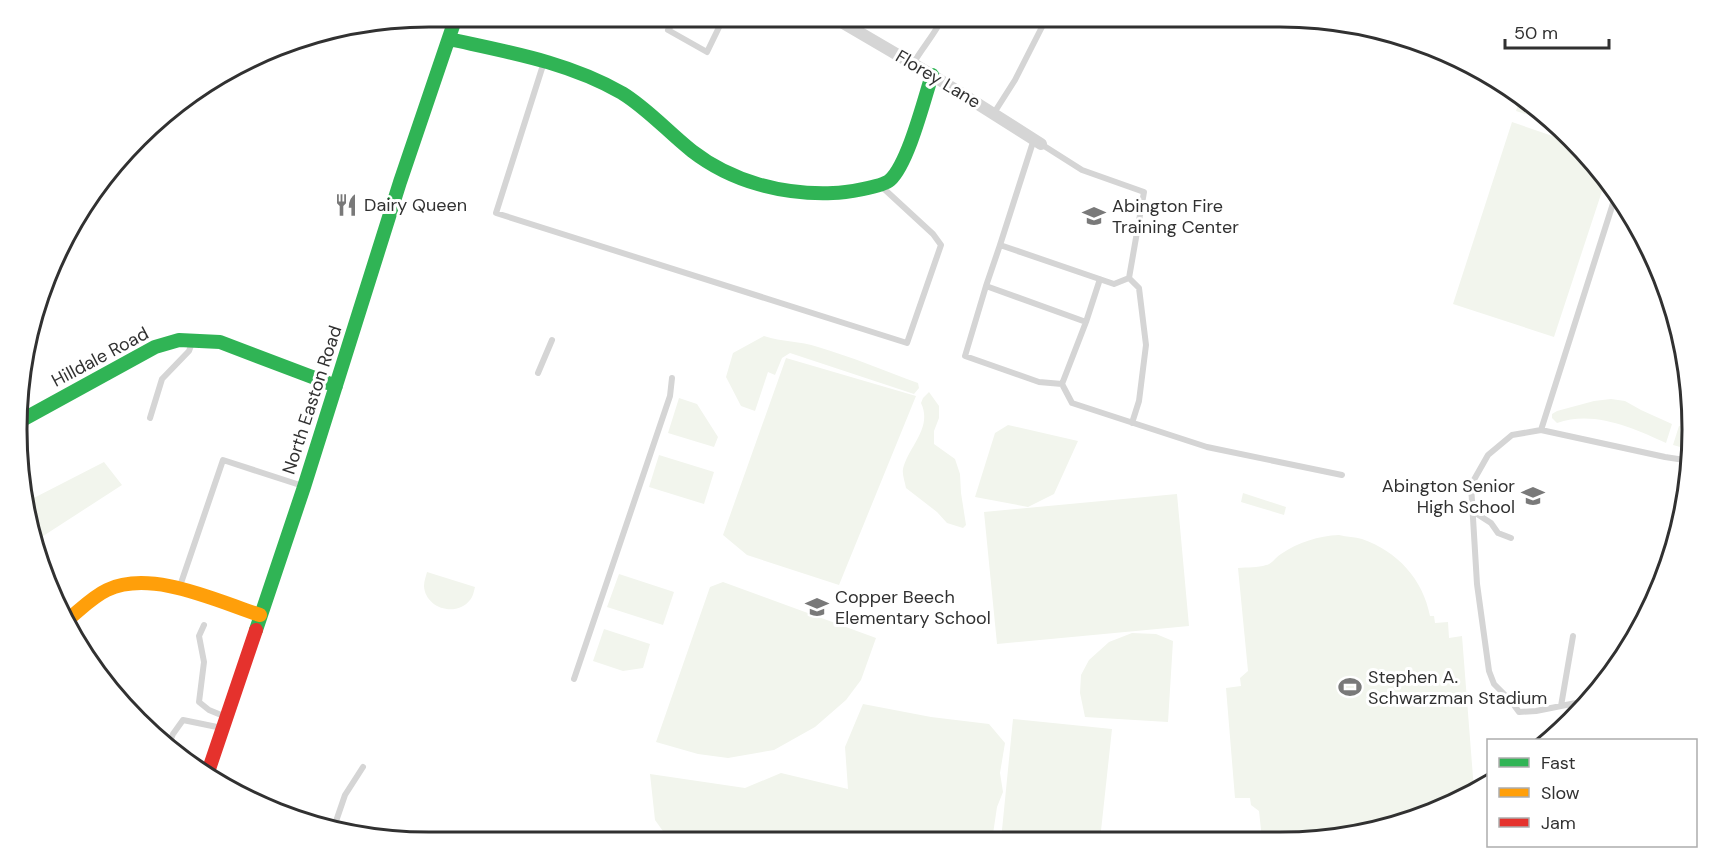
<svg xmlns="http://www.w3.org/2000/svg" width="1709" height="859" viewBox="0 0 1709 859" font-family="'DM Sans',sans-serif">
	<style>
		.green { fill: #f2f5ed }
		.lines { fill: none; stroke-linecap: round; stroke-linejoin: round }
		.lane { stroke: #d5d5d5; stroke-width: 6 }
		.street { stroke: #d5d5d5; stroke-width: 12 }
		.fast { stroke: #30b455; stroke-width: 14 }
		.slow { stroke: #ff9f0a; stroke-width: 14 }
		.jam { stroke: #e5322d; stroke-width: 14 }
		.labels { text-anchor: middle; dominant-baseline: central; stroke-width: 6; stroke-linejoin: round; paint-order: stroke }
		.street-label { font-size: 18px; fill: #313131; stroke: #fff }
		.poi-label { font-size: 18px; fill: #313131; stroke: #fff; text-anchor: start }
		.rim { fill: none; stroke: #313131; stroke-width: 3 }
	</style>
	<rect width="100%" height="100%" fill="#fff"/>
	<!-- green -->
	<path class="green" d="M1521,96L1531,102L1554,123L1516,111Z
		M1512,122L1576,144L1590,157L1606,179L1554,337L1453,304Z
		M764,336C782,342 800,341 818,347C852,357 885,371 918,383L919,388L914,394L790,353L782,358L775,375L768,372L755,411L741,406L726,377L733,353Z
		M786,358L916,396L839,585L747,555L723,535Z
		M929,392L939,406V418L934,431V444L955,459L960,474L961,493L966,525L963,528L947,523L937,512L906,488C905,482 902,475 903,469C908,447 933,428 921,403L923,398Z
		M679,398L697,404L718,437L714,447L668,433Z
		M1611,399L1625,401L1641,410L1672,424L1666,443C1633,428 1594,410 1557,423L1552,418V414L1557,411L1594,401Z
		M1008,425L1078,441L1054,494L1028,507L975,497L995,433Z
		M1679,426L1691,429V450L1673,445Z
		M659,455L714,472L704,504L649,487Z
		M104,462L122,485L37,540L26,502Z
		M1243,493L1286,507L1284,515L1241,502Z
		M1177,494L1189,626L997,644L984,512Z
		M1339,535C1347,537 1355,537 1362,539C1397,551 1423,579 1430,616H1434L1435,623L1448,622L1449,638L1462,636L1474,790L1438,811L1334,839H1262L1259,811L1251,805L1250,798H1235L1226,688L1241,686L1240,678L1248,671L1238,568C1247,567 1258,568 1266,565C1272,564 1276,557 1281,554C1299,542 1318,536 1339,535Z
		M427,572L475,587C474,591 473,597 470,600C456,618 425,608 424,586C424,581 426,576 427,572Z
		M619,574L674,592L663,625L607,607Z
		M723,582L876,638L861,680L846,700L815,727L774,750L728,758L698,754L656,742L710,587Z
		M604,629L650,644L643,668L623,671L593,661Z
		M1132,633L1156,634L1173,641L1168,722L1085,717L1080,693L1081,675L1089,660L1109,642Z
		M863,704L931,717L989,724L1005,743L1000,773L1003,792L997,807L993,834L994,840L670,841L655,820L650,774L745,788L781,773L848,789L845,747Z
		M1013,719L1112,729L1100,840H1001Z"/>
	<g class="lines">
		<!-- lane -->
		<path class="lane" d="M677,17L668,30L707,52L723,19L718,17
			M544,62L496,213L907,343L941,245L933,234L882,187
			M913,64C922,48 935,34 943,17
			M994,113L1015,80L1047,17
			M1034,139L1000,245L1114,284L1129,278L1144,192L1082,170L1041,144
			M1000,245L986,286L1086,322L1100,279
			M1129,278L1139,288L1146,345L1139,401L1132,423
			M986,286L965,356L1039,382L1062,384
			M1086,322L1062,384L1072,403L1207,447L1342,475
			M538,373L552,340
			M150,418L162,379L189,351L192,343
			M1541,430L1665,457L1691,461
			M1471,510L1491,523L1498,533L1511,538
			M180,586L223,460L303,486
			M204,625L199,636L204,662L199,702L209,710L226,717
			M574,679L670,396L672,378
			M1591,700L1536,711L1519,712L1511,701L1494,684L1489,671L1477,584L1471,485L1488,455L1512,435L1541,430L1616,194
			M1561,706L1573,636
			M169,744L173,734L183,720L222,728
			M333,830L345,795L363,767"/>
		<!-- street -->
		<path class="street" d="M833,17L932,75L1041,144"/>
		<!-- fast -->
		<path class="fast" d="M449,39C508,52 568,62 622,93C648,109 668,132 692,151C732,182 783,195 833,193C844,193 882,187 890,180C908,164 924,100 932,75
			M22,420L155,347L179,340L220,342L336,386
			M256,630L304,487L400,182L456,17"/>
		<!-- slow -->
		<path class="slow" d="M66,621C79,611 92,597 107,590C151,569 217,601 260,615"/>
		<!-- jam -->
		<path class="jam" d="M208,772L256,630"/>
	</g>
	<!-- icons -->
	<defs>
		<g id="restaurant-bare" transform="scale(1.8)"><path d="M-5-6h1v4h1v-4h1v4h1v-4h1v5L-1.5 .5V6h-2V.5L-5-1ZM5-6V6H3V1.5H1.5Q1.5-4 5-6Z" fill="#797979" stroke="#fff" stroke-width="2.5" paint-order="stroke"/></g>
		<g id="school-bare" transform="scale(1.8)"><path d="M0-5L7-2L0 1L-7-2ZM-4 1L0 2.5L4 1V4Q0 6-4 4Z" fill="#797979" stroke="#fff" stroke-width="2.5" paint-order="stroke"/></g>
		<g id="stadium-bare" transform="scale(1.8)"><path d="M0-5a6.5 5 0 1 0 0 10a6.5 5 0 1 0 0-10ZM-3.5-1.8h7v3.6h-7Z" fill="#797979" stroke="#fff" stroke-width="2.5" paint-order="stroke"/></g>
	</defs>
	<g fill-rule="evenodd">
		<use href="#restaurant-bare" x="346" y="205"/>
		<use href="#school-bare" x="1094" y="216"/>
		<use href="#school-bare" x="1533" y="496"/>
		<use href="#school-bare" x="817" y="607"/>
		<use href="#stadium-bare" x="1350" y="687"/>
	</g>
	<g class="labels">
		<!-- street labels -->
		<g class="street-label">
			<text transform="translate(938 79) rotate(31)">Florey Lane</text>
			<text transform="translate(100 357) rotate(-28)">Hilldale Road</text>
			<text transform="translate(312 400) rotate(-72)">North Easton Road</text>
		</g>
		<!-- poi labels -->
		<g class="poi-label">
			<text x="364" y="205">Dairy Queen</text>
			<text x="1112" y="206">Abington Fire<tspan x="1112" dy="21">Training Center</tspan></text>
			<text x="1515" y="486" text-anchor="end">Abington Senior<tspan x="1515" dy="21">High School</tspan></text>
			<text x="835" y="597">Copper Beech<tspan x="835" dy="21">Elementary School</tspan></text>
			<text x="1368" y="677">Stephen A.<tspan x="1368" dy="21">Schwarzman Stadium</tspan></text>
		</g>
	</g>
	<!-- crop -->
	<path d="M0 0H1709V859H0ZM429 27H1280A402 402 0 0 1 1682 429V430A402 402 0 0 1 1280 832H429A402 402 0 0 1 27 430V429A402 402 0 0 1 429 27Z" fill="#fff" fill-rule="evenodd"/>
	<path class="rim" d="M429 27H1280A402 402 0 0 1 1682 429V430A402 402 0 0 1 1280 832H429A402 402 0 0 1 27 430V429A402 402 0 0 1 429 27Z"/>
	<!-- legend -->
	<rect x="1487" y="739" width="210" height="108" fill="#ffffff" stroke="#adadad" stroke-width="1.5"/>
	<rect x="1499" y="758" width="30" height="9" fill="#30b455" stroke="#adadad" stroke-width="1.5"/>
	<text x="1541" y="769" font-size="18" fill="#313131">Fast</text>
	<rect x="1499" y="788" width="30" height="9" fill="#ff9f0a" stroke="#adadad" stroke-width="1.5"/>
	<text x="1541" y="799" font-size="18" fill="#313131">Slow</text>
	<rect x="1499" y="818" width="30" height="9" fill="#e5322d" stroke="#adadad" stroke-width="1.5"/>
	<text x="1541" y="829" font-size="18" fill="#313131">Jam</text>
	<!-- scale -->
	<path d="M1505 39v9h104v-9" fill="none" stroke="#313131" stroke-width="3"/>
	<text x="1514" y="39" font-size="18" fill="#313131" stroke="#ffffff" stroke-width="4.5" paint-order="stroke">50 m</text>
</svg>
